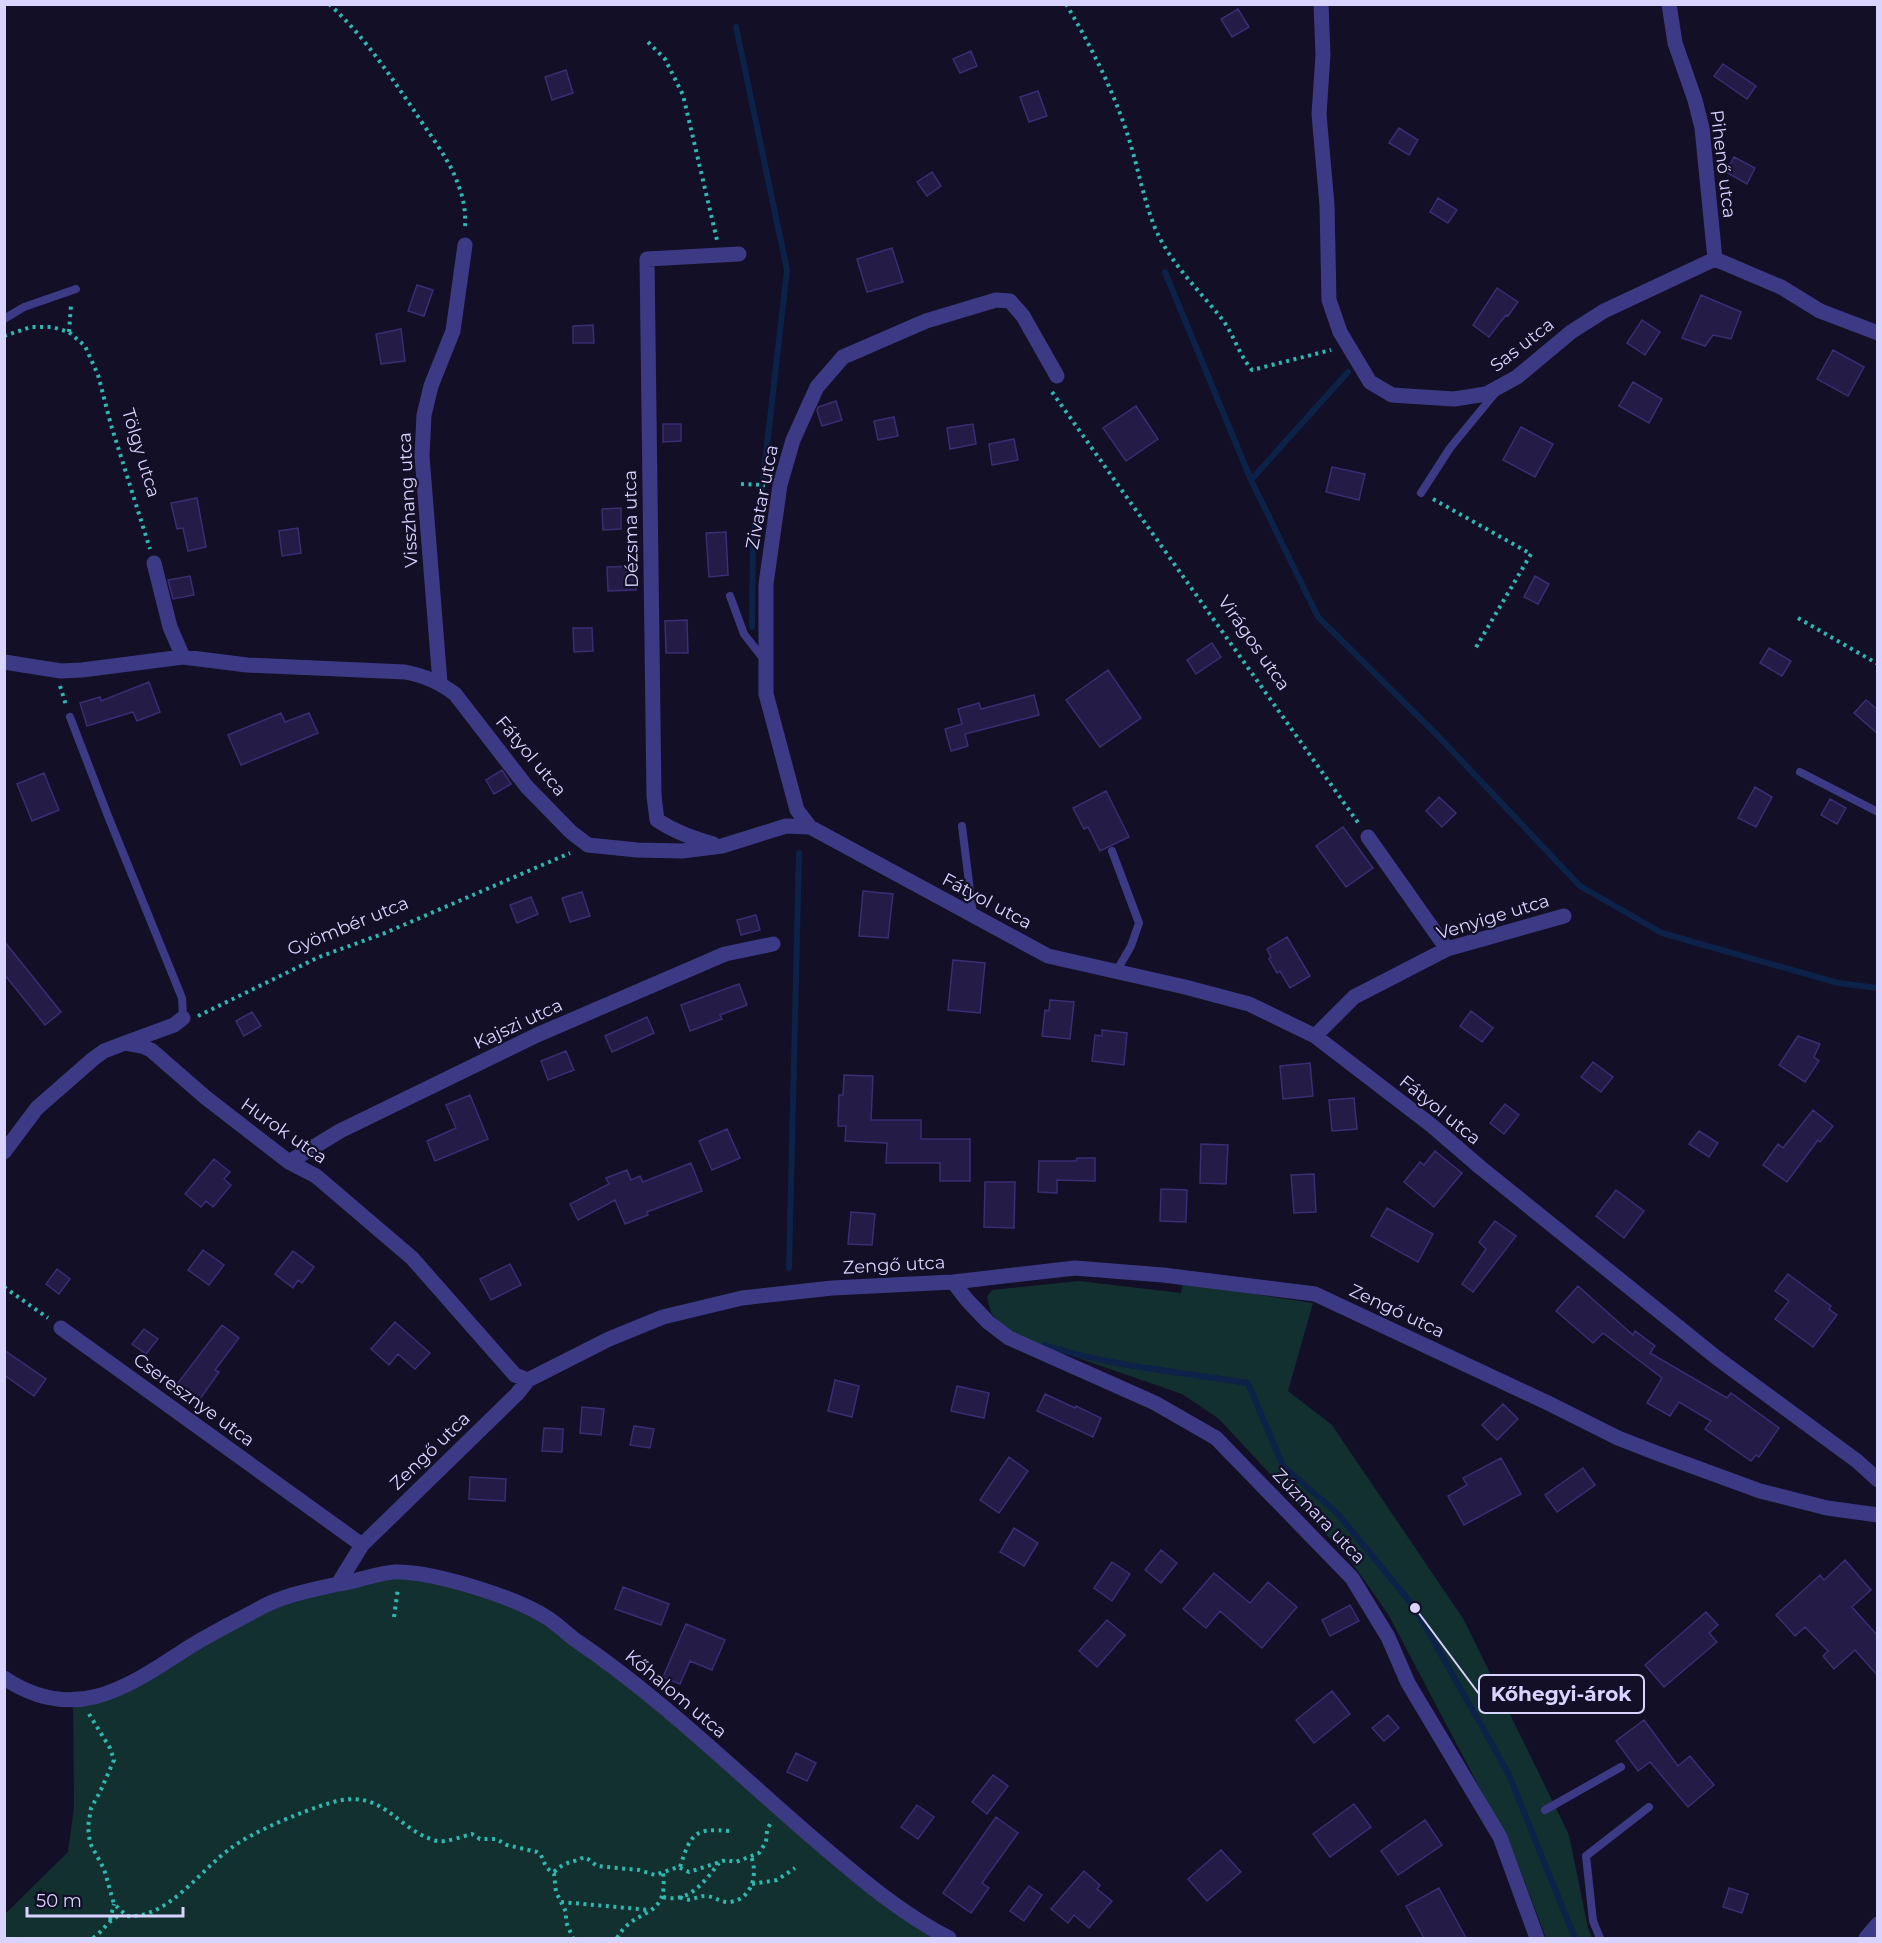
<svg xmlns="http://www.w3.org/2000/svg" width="1882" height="1943" viewBox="0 0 1882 1943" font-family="Montserrat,sans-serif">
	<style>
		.green { fill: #12302f }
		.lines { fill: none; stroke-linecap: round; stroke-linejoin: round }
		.stream { stroke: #0c2248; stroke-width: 6 }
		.building { fill: #241b47; stroke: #3b2d73; stroke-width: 1.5 }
		.path { stroke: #2fb8b0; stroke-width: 4; stroke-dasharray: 3 4.5; stroke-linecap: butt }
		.lane { stroke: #3d3a85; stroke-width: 8 }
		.street { stroke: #3d3a85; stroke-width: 15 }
		.labels { text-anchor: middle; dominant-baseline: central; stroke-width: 4.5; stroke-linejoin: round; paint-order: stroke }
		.street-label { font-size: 18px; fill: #d9d4ff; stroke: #130f26 }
		.leader { fill: none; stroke: #d9d4ff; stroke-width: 2 }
		.callout-dot { fill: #d9d4ff; stroke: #130f26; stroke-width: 2 }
		.callout { fill: #130f26; stroke: #d9d4ff; stroke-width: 2 }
		.callout-label { font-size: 20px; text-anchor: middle; font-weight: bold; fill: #d9d4ff }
	</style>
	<rect width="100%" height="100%" fill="#130f26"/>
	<!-- green -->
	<path class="green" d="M1079,1281L1181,1293L1183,1283L1313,1303L1288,1391L1332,1425L1464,1620L1569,1835L1588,1928L1592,1938H1546L1513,1851L1388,1614L1350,1560L1219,1419L1182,1394L1012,1335L991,1313L987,1297L992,1290Z
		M436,1577L546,1617L781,1811L949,1938H5V1914L68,1852L74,1807L73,1700L98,1696L261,1608L358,1581Z"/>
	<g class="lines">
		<!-- stream -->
		<path class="stream" d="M736,27L787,270L763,480
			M1165,272L1251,480L1318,617L1440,738L1580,886L1662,933L1838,983L1878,988
			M1251,480L1348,372
			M752,627L753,539L762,488
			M789,1268L799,853
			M1044,1345C1109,1366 1180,1372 1248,1383L1283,1466L1338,1514L1415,1608L1508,1773L1575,1938"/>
	</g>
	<!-- building -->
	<path class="building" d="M1238,9L1249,27L1232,37L1221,19Z
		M971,51L977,66L960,73L953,59Z
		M1723,64L1756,86L1747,99L1714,76Z
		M566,70L573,93L552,100L545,77Z
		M1038,91L1047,116L1029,122L1020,97Z
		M1399,128L1418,140L1409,155L1389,143Z
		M1734,157L1755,168L1747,184L1726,172Z
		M932,172L941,186L927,196L917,182Z
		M1438,198L1457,210L1448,223L1430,212Z
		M892,248L903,282L867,292L857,259Z
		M417,285L433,290L424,316L408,311Z
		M1497,288L1518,302L1508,316L1506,315L1489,337L1473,325Z
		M1701,295L1741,312L1731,339L1713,335L1705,346L1682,338Z
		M1642,320L1660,332L1645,355L1627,343Z
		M593,325L594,343H573V326Z
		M401,329L405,361L381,364L376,334Z
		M1833,350L1864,367L1848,396L1817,379Z
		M1633,382L1662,399L1649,423L1619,406Z
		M836,401L842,420L822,426L817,411L818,407Z
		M1136,406L1158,439L1126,461L1103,428Z
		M894,417L898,436L878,440L874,421Z
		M663,424H681V441L663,442Z
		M973,424L976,444L950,449L947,428Z
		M1521,427L1553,444L1535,477L1503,460Z
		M1014,439L1018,460L992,465L989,444Z
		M1332,467L1365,474L1359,500L1326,492Z
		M197,498L206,547L188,551L183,528L177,529L171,503Z
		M621,508V529L603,530L602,509Z
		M298,528L301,553L282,556L279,531Z
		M726,532L728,575L709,577L706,533Z
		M636,566V590L608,591L607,567Z
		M190,576L194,595L173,599L168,580Z
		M1535,576L1549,584L1538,604L1524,597Z
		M687,620L688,653H666L665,621Z
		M573,628H592L593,651L574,652Z
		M1212,643L1221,657L1196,674L1187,660Z
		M1769,648L1791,661L1782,676L1760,663Z
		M1108,670L1141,718L1100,747L1066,700Z
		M149,682L160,712L137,721L133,712L87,726L80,703L100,697L101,701Z
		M1034,695L1039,715L965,734L968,746L951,751L945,729L962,724L958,709L979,703L981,709Z
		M1866,700L1878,710V734L1854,713Z
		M281,713L285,722L309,713L318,733L241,765L228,735Z
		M502,770L511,784L494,794L486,780Z
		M44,773L59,810L32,821L17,784Z
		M1755,787L1772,797L1756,827L1738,818Z
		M1106,791L1129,837L1100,851L1088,827L1084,829L1073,808Z
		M1439,797L1456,813L1442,827L1426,811Z
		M1830,799L1846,808L1837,824L1821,815Z
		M1343,827L1373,868L1346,887L1316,846Z
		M863,891L893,894L888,938L859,936Z
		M582,892L590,916L570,922L562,898Z
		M531,897L538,914L517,923L510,905Z
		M756,915L760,930L741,935L737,920Z
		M1287,937L1310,976L1290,988L1280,971L1277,973L1269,959L1271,957L1267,949Z
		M4,941L61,1012L45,1025L4,974Z
		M953,960L985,963L980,1013L948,1010Z
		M739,984L747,1005L720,1015L722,1019L690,1031L681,1005Z
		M1050,1000L1074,1002L1070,1039L1042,1036L1045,1010L1049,1011Z
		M1471,1011L1493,1028L1482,1042L1460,1026Z
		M252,1012L261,1026L244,1036L236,1021Z
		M647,1017L654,1033L612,1052L605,1036Z
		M1102,1030L1127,1033L1124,1065L1092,1061L1095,1035L1102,1036Z
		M1798,1036L1820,1044L1814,1057L1819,1061L1805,1082L1779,1065Z
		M566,1051L574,1070L548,1080L541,1061Z
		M1593,1062L1613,1077L1601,1092L1581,1077Z
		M1310,1063L1313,1096L1283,1099L1280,1066Z
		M844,1075L873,1076L871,1120H921V1139H970V1181H940V1163H886L887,1143L845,1141L846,1126H838L839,1095H843Z
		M470,1095L488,1139L435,1161L427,1141L456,1128L446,1105Z
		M1354,1098L1357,1129L1332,1131L1329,1100Z
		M1505,1104L1519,1115L1504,1134L1490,1123Z
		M1813,1110L1833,1126L1820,1142L1818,1140L1787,1182L1763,1165L1778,1144L1783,1148Z
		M727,1129L740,1158L712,1170L699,1141Z
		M1699,1131L1718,1143L1709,1157L1689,1144Z
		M1201,1144L1228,1145L1226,1184L1200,1183Z
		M1435,1151L1462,1173L1434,1207L1404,1182L1420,1162L1424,1165Z
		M1077,1158H1095V1181L1057,1180V1193L1038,1192L1039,1161H1076Z
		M214,1159L230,1172L224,1179L231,1185L213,1207L206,1201L201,1207L185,1194Z
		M691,1163L702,1191L647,1212L648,1215L625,1224L615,1200L578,1220L570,1204L609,1184L606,1178L627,1170L631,1180L640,1176L643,1182Z
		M1314,1174L1316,1212L1294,1213L1291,1175Z
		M985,1182H1015L1014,1228L984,1227Z
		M1161,1189L1187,1190L1186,1222L1160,1221Z
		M1616,1190L1644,1211L1624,1238L1596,1216Z
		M1387,1208L1433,1234L1418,1262L1371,1236Z
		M851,1212L875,1214L872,1245L848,1244Z
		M1495,1221L1516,1236L1473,1292L1462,1284L1486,1249L1479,1242Z
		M203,1250L224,1265L209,1285L188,1270Z
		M293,1251L314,1267L302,1283L298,1280L293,1288L275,1274Z
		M510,1264L521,1285L491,1300L480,1279Z
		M57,1269L70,1279L59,1294L46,1284Z
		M1788,1274L1831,1306L1829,1309L1837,1315L1813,1347L1775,1319L1789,1301L1775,1291Z
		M1578,1286L1633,1335L1635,1331L1655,1346L1650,1353L1727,1398L1731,1393L1779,1428L1759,1457L1756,1455L1751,1461L1705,1429L1711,1421L1679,1402L1670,1416L1647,1403L1662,1378L1603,1333L1593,1343L1556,1311Z
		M395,1322L430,1353L415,1369L398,1354L389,1365L371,1349Z
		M222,1325L239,1338L215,1370L219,1372L200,1399L178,1383Z
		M144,1329L158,1339L146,1354L132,1344Z
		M4,1350L46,1379L34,1396L4,1375Z
		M835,1380L859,1386L852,1417L828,1411Z
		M957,1386L989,1393L984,1418L951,1411Z
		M1045,1394L1075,1408L1076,1406L1101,1418L1093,1437L1037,1411Z
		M1503,1404L1518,1419L1497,1440L1482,1425Z
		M582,1407L604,1409L601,1435L580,1433Z
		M634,1426L654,1429L650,1448L630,1445Z
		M544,1428L563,1429L562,1452L542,1451Z
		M1009,1457L1028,1471L999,1513L980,1500Z
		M1501,1458L1521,1494L1464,1525L1448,1496L1467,1485L1463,1478Z
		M1583,1468L1595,1485L1557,1512L1545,1495Z
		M470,1477L506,1479L505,1501L469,1499Z
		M1014,1528L1038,1543L1024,1566L1000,1552Z
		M1161,1550L1177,1563L1161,1583L1145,1570Z
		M1845,1560L1871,1590L1852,1607L1878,1636V1676L1855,1650L1834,1669L1823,1656L1828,1651L1805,1627L1795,1636L1776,1615L1820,1575L1824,1580Z
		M1112,1562L1130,1574L1112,1601L1094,1588Z
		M1214,1573L1250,1603L1268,1582L1297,1607L1262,1648L1220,1611L1206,1628L1183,1609Z
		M623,1587L669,1604L661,1625L615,1609Z
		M1350,1605L1359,1621L1330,1636L1322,1620Z
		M1706,1612L1718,1625L1709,1633L1717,1642L1664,1687L1645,1665Z
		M1107,1620L1125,1635L1097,1667L1079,1651Z
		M686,1624L725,1640L712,1670L690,1661L680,1684L663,1677Z
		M1332,1691L1350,1714L1314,1743L1296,1720Z
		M1388,1715L1399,1728L1384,1741L1372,1728Z
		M1644,1720L1678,1766L1690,1756L1714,1785L1688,1807L1650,1762L1638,1771L1616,1741Z
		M796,1753L816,1763L807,1781L787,1772Z
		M993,1775L1008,1786L987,1814L972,1802Z
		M1354,1804L1371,1827L1330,1857L1313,1834Z
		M917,1805L934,1817L918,1839L901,1827Z
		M996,1817L1018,1833L982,1883L989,1888L971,1913L943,1893Z
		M1425,1820L1442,1845L1398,1875L1381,1851Z
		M1221,1850L1241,1872L1207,1901L1188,1879Z
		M1084,1871L1100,1885L1097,1889L1112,1901L1089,1928L1074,1915L1068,1923L1051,1909Z
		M1029,1886L1042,1895L1024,1921L1010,1911Z
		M1439,1888L1466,1938H1424L1406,1906Z
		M1729,1888L1748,1894L1742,1913L1723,1907Z"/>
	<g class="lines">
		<!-- path -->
		<path class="path" d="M329,4C363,35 387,71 413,109C427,131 450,160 458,184C464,199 466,214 465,229
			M1066,4C1091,46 1113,90 1128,136C1138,167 1143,198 1155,228C1170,263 1199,290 1222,319C1234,335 1239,355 1252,370L1331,350
			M648,42L665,59L683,95L717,240
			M69,332L71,305
			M4,336L31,327H52L69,332L85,346L98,375L111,425L150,549
			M1052,392L1359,824
			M741,484L765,485
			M1433,499L1531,554L1475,649
			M1798,618L1878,664
			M60,686L66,705
			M198,1016L319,957L385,933L570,853
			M4,1287L48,1318
			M394,1617L398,1588
			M89,1714L110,1748L114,1760L100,1792L91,1808L88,1827L90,1843L104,1869L114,1904L127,1916C168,1919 200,1870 231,1848C254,1831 303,1811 330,1803C384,1786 395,1830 437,1841C446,1843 463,1836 472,1834L480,1839H496L507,1845L537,1852L541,1855L546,1867L554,1874L556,1892L566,1912V1922L573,1938
			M680,1867C691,1833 694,1828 730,1831
			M554,1872C567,1860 570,1864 584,1857L588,1859L597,1866L639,1870L655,1875L678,1867L689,1872L726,1860L736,1862L759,1853L766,1842L767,1831L770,1824
			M752,1884L777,1880L795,1868
			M663,1897C689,1904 705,1881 719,1863
			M680,1897C691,1904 696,1895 707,1896C715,1897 722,1903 730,1902C753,1899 758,1873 751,1856
			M561,1902L650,1910
			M110,1920L114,1904
			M93,1938C104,1931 109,1917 123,1915
			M617,1938C635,1906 669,1921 663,1873"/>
		<!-- lane -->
		<path class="lane" d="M4,319L24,307L76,289
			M1421,493L1450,448L1496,392
			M730,596L744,634L766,662
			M70,717L108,816L182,998L183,1018
			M1800,772L1878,812
			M962,826L973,915
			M1112,851L1139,923L1131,946L1116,972
			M1545,1810L1621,1767
			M1600,1938L1593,1921L1586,1856L1649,1807"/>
		<!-- street -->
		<path class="street" d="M1321,4L1323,55L1319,114L1327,205L1329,300L1340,332L1370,382L1392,395L1454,399L1486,394L1517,377L1571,332L1604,311L1715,259L1781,287L1820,311L1878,333
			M1669,4L1675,43L1695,100L1702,128L1715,259
			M154,563L170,627L183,657
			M4,662L61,671L82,670L183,657L247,665L405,672C425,676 439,682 455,694L527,787L571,832L588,845L637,850L682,851L722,846L786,826L810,827L1048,956L1185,987L1249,1004L1315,1036L1431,1125L1481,1168L1717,1358L1857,1461L1878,1480
			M440,683L422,456L424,415L431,386L453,331L465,245
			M810,827L797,810L766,694V584L780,485L793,440L817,387L843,357L926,321L996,300L1010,301L1023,316L1057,376
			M1368,837L1447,949
			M713,844C693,838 675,832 657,820L654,796L647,259L739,254
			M1315,1036L1354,997L1447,949L1564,916
			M125,1043L174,1025L183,1018
			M4,1152L37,1108L93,1059L104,1051L125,1043L142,1046L151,1050L205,1097L289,1162L316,1176L412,1258L515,1375L528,1380
			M289,1162L340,1131L537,1035L725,954L773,944
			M953,1282L967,1300L988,1322L1009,1338L1155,1403L1216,1438L1352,1578L1388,1637L1408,1683L1500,1837L1537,1938
			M61,1328L362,1545
			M338,1584C357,1582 375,1573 395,1572C432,1571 515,1597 546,1617C556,1623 565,1632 574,1639C663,1699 740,1776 821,1845C861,1879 902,1914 949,1938
			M4,1678C71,1723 122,1691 180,1653C205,1636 233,1623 260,1608C284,1595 311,1590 338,1584L362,1545L517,1394L528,1380L609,1339L663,1317L742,1298L832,1288L953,1282L1075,1268L1163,1275L1315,1294L1548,1403L1618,1438L1659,1454L1760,1491L1827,1508L1878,1515
			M1866,1938L1878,1924"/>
	</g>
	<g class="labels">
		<!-- street labels -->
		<g class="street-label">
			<text transform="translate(1723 164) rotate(83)">Pihenő utca</text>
			<text transform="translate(1522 345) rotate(-38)">Sas utca</text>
			<text transform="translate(141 453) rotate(73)">Tölgy utca</text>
			<text transform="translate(762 497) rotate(-79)">Zivatar utca</text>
			<text transform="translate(408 500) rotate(-93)">Visszhang utca</text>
			<text transform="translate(631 529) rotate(-91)">Dézsma utca</text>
			<text transform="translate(1254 643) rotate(55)">Virágos utca</text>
			<text transform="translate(531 756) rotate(50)">Fátyol utca</text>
			<text transform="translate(987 901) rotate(28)">Fátyol utca</text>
			<text transform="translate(1493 917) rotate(-17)">Venyige utca</text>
			<text transform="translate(348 926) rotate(-22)">Gyömbér utca</text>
			<text transform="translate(518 1024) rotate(-25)">Kajszi utca</text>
			<text transform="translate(1440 1110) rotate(39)">Fátyol utca</text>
			<text transform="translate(284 1131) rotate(35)">Hurok utca</text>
			<text transform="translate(894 1265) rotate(-3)">Zengő utca</text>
			<text transform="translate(1397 1311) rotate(25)">Zengő utca</text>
			<text transform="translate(194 1400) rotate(36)">Cseresznye utca</text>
			<text transform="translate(430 1451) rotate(-44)">Zengő utca</text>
			<text transform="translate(1319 1516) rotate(46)">Zúzmara utca</text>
			<text transform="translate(676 1694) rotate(40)">Kőhalom utca</text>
		</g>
	</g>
	<!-- callouts -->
	<path class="leader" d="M1415 1608L1479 1694"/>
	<circle class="callout-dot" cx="1415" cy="1608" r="6"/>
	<rect class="callout" x="1479" y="1675" width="165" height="38" rx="6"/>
	<g class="callout-label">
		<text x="1561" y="1701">Kőhegyi-árok</text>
	</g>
	<!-- border -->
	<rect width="1882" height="1943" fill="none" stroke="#d9d4ff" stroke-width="12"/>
	<!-- scale -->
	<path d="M27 1907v9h156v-9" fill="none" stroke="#d9d4ff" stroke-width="3"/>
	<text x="36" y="1907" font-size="18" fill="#d9d4ff" stroke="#130f26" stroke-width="4.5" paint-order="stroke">50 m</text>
</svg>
